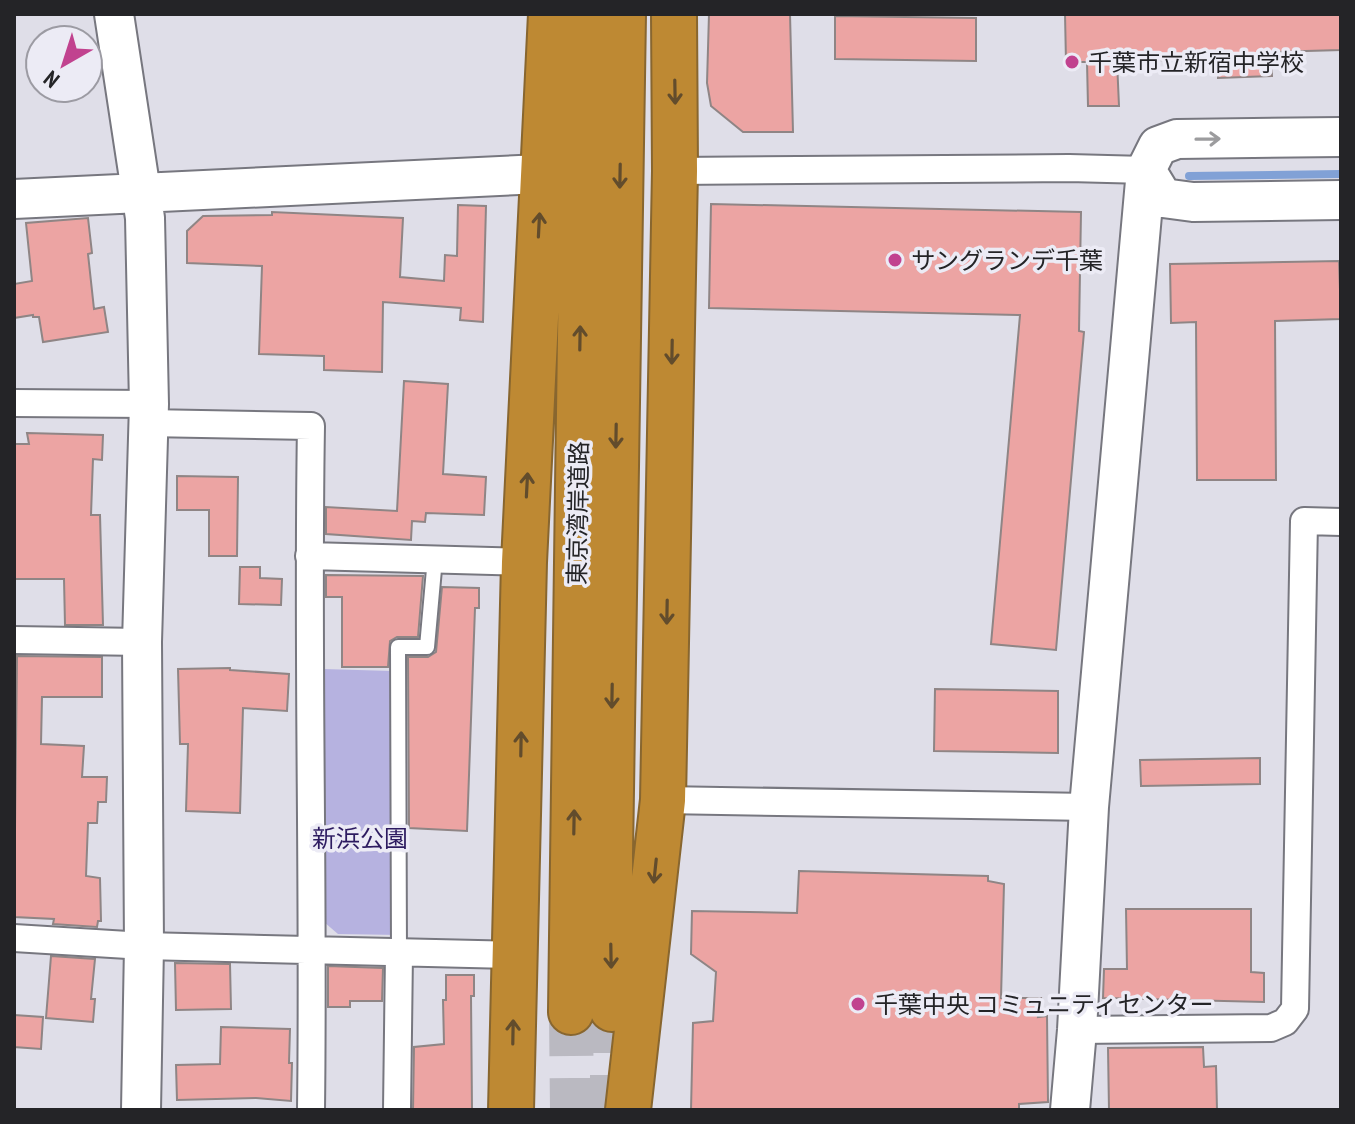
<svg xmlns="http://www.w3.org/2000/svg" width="1355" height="1124" viewBox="0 0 1355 1124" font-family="'PT Sans Narrow','Noto Sans JP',sans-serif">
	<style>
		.green { fill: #b6b2e0 }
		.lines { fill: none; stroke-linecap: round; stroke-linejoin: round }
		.stream { stroke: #81a1d6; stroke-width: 8 }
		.building { fill: #eca4a3; stroke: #8f8585; stroke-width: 2 }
		.highway-tunnel { stroke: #bab9c1; stroke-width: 44; stroke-dasharray: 44 22; stroke-linecap: butt }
		.lane-casing { stroke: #77777f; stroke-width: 18 }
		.street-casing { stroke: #77777f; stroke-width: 30 }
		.secondary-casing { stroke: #77777f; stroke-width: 42 }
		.highway-casing { stroke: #88662f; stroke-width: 48 }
		.lane { stroke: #fff; stroke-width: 14 }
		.street { stroke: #fff; stroke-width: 26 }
		.secondary { stroke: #fff; stroke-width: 38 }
		.highway { stroke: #be8933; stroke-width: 44 }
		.oneway { stroke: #624c2c }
		.oneway2 { stroke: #9c9c9e }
		.poi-dot { fill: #c1428f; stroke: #ecebf5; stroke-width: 3 }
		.labels { text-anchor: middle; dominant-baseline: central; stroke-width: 7; stroke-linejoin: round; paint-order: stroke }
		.poi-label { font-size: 24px; fill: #242427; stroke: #ecebf5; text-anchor: start }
		.street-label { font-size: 24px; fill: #242427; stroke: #ecebf5 }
		.park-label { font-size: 24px; fill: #2d1b60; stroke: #ecebf5 }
	</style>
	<rect width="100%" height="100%" fill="#dfdee8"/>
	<!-- green -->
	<path class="green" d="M323,669L392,671L399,935L338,934L324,922Z"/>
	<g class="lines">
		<!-- stream -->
		<path class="stream" d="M1189,176L1341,174"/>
	</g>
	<!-- building -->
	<path class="building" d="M709,14H790L793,132H743L711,106L707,83Z
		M1065,14H1341V50L1271,52L1272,76L1218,78V59L1117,61L1119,106H1088L1087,62H1066Z
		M835,16L976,18V61L835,59Z
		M711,204L1081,212L1079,331L1084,332L1056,650L991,644L1020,315L709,308Z
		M458,205L486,206L483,322L460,320L461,308L383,302L382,372L324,370V356L259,354L262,266L187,263V231L203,216L272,215V212L403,218L400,277L444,281L445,255L457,256Z
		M88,218L92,253L88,254L94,309L104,307L108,332L43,342L39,317H33V315L14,318V284L32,281L26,223Z
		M1339,261L1341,319L1275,321L1276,480H1197L1196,322L1171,323L1170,264Z
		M404,381L448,384L443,474L486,477L484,515L426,513L425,522L412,521L411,540L326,534V507L397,511Z
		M27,433L103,435L102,460L93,459L91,515H100L103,625H65L64,579H14V444H29Z
		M177,476L238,477L237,556H209V510H177Z
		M240,567H260V578L282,579L281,605L239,604Z
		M326,575L423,576L418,637H397L390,641L388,667H342V597H326Z
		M442,587L479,588V608H475L467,831L409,828L408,657H428L436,652Z
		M17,656L102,657V697H42L41,744L84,746L82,777H107L106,802H98L97,823H88L86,876L100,878L101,921H98L97,927L53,924L54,919L14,917Z
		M230,668V670L289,674L287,711L243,708L240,813L186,811L188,744H180L178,669Z
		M935,689L1058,691V753L934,751Z
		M1260,758V784L1141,786L1140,760Z
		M799,871L988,876V881L1004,884L1001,998H1041L1038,1017L1047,1016L1048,1102L1019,1104V1110H691L693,1023L713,1021L716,972L691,954L692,911L797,913Z
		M1126,909H1251V972L1264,973V1002L1103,998L1104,969H1127Z
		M51,956L95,959L91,999H95L93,1022L46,1018Z
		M175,963L230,964L231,1009L176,1010Z
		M328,966L383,968L382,1001H350V1007H328Z
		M446,975H474V996H471L472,1110H413L414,1047L444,1044L443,1000H446Z
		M14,1015L43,1017L41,1049L14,1047Z
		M221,1027L290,1029L289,1063H292L291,1101L256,1098L177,1100L176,1065L220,1064Z
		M1203,1047L1204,1067L1216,1066L1217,1110H1109L1108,1048Z"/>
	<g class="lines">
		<!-- highway-tunnel -->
		<path class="highway-tunnel" d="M612,1009V1110
			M571,1012L572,1110"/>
		<!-- lane casing -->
		<g class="lane-casing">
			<path id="lane" d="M399,953L398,647H427L435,558"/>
		</g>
		<!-- street casing -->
		<g class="street-casing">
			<path id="street" d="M675,171L1069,168L1146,170
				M14,403L149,404
				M147,423L311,426C307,654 314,882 311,1110
				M309,556L524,562
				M14,640L142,642
				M663,800L1089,807
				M14,938L144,946L515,955
				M1077,1030L1271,1028L1285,1022L1295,1009L1304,521L1341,522
				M397,1110L399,953"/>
		</g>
		<!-- secondary casing -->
		<g class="secondary-casing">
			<path id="secondary" d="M114,14L145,218L149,404L142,642L144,946L141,1110
				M1146,170L1163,198L1193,202L1341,200
				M14,199L541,174
				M1070,1110L1077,1030L1089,807L1146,170L1158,146L1177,139L1341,137"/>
		</g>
		<!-- highway casing -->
		<g class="highway-casing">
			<path id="highway" d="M612,1009L610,855L623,14
				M571,1012L583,113L587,14
				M511,1110L524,562L551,14
				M628,1110L663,800L675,171L674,14"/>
		</g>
		<!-- lane -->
		<use href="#lane" class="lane"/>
		<!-- street -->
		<use href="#street" class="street"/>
		<!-- secondary -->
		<use href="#secondary" class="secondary"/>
		<!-- highway -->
		<use href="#highway" class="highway"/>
	</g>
	<!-- one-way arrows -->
	<defs><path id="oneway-shaft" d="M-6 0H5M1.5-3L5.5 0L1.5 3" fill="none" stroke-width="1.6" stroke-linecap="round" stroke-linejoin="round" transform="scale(2)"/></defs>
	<g class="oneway">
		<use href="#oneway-shaft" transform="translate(675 92) rotate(89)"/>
		<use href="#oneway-shaft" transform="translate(620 176) rotate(91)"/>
		<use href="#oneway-shaft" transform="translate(539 225) rotate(-87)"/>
		<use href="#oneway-shaft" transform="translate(580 338) rotate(-89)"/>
		<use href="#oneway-shaft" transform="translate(672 352) rotate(91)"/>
		<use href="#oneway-shaft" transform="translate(616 436) rotate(91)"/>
		<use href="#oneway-shaft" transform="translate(527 485) rotate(-87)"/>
		<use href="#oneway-shaft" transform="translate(667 612) rotate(91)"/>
		<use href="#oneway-shaft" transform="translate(612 696) rotate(91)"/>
		<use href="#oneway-shaft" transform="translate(521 744) rotate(-89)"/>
		<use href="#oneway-shaft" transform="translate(574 822) rotate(-89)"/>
		<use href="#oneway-shaft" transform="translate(655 871) rotate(96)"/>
		<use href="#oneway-shaft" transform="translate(611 956) rotate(89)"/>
		<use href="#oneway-shaft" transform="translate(513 1032) rotate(-89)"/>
	</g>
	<use class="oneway2" href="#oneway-shaft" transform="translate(1208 139) rotate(-1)"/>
	<!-- markers -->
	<g class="poi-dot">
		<circle cx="1072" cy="62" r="8"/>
		<circle cx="895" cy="260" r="8"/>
		<circle cx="858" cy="1004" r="8"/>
	</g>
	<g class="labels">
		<!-- poi labels -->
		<g class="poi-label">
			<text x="1088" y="62">千葉市立新宿中学校</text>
			<text x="911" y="260">サングランデ千葉</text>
			<text x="874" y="1004">千葉中央 コミュニティセンター</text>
		</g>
		<!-- street labels -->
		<g class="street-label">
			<text transform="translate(578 513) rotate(-89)">東京湾岸道路</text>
		</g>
		<!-- park labels -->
		<g class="park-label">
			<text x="360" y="838">新浜公園</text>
		</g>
	</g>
	<!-- border -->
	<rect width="1355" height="1124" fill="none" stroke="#242427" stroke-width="32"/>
	<!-- north arrow -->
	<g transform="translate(64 64) rotate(219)"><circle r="38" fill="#ecebf5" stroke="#9c9ba3" stroke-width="2"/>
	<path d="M0-6L14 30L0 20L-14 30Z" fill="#c1428f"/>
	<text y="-12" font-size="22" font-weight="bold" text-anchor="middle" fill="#242427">N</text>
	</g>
</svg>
